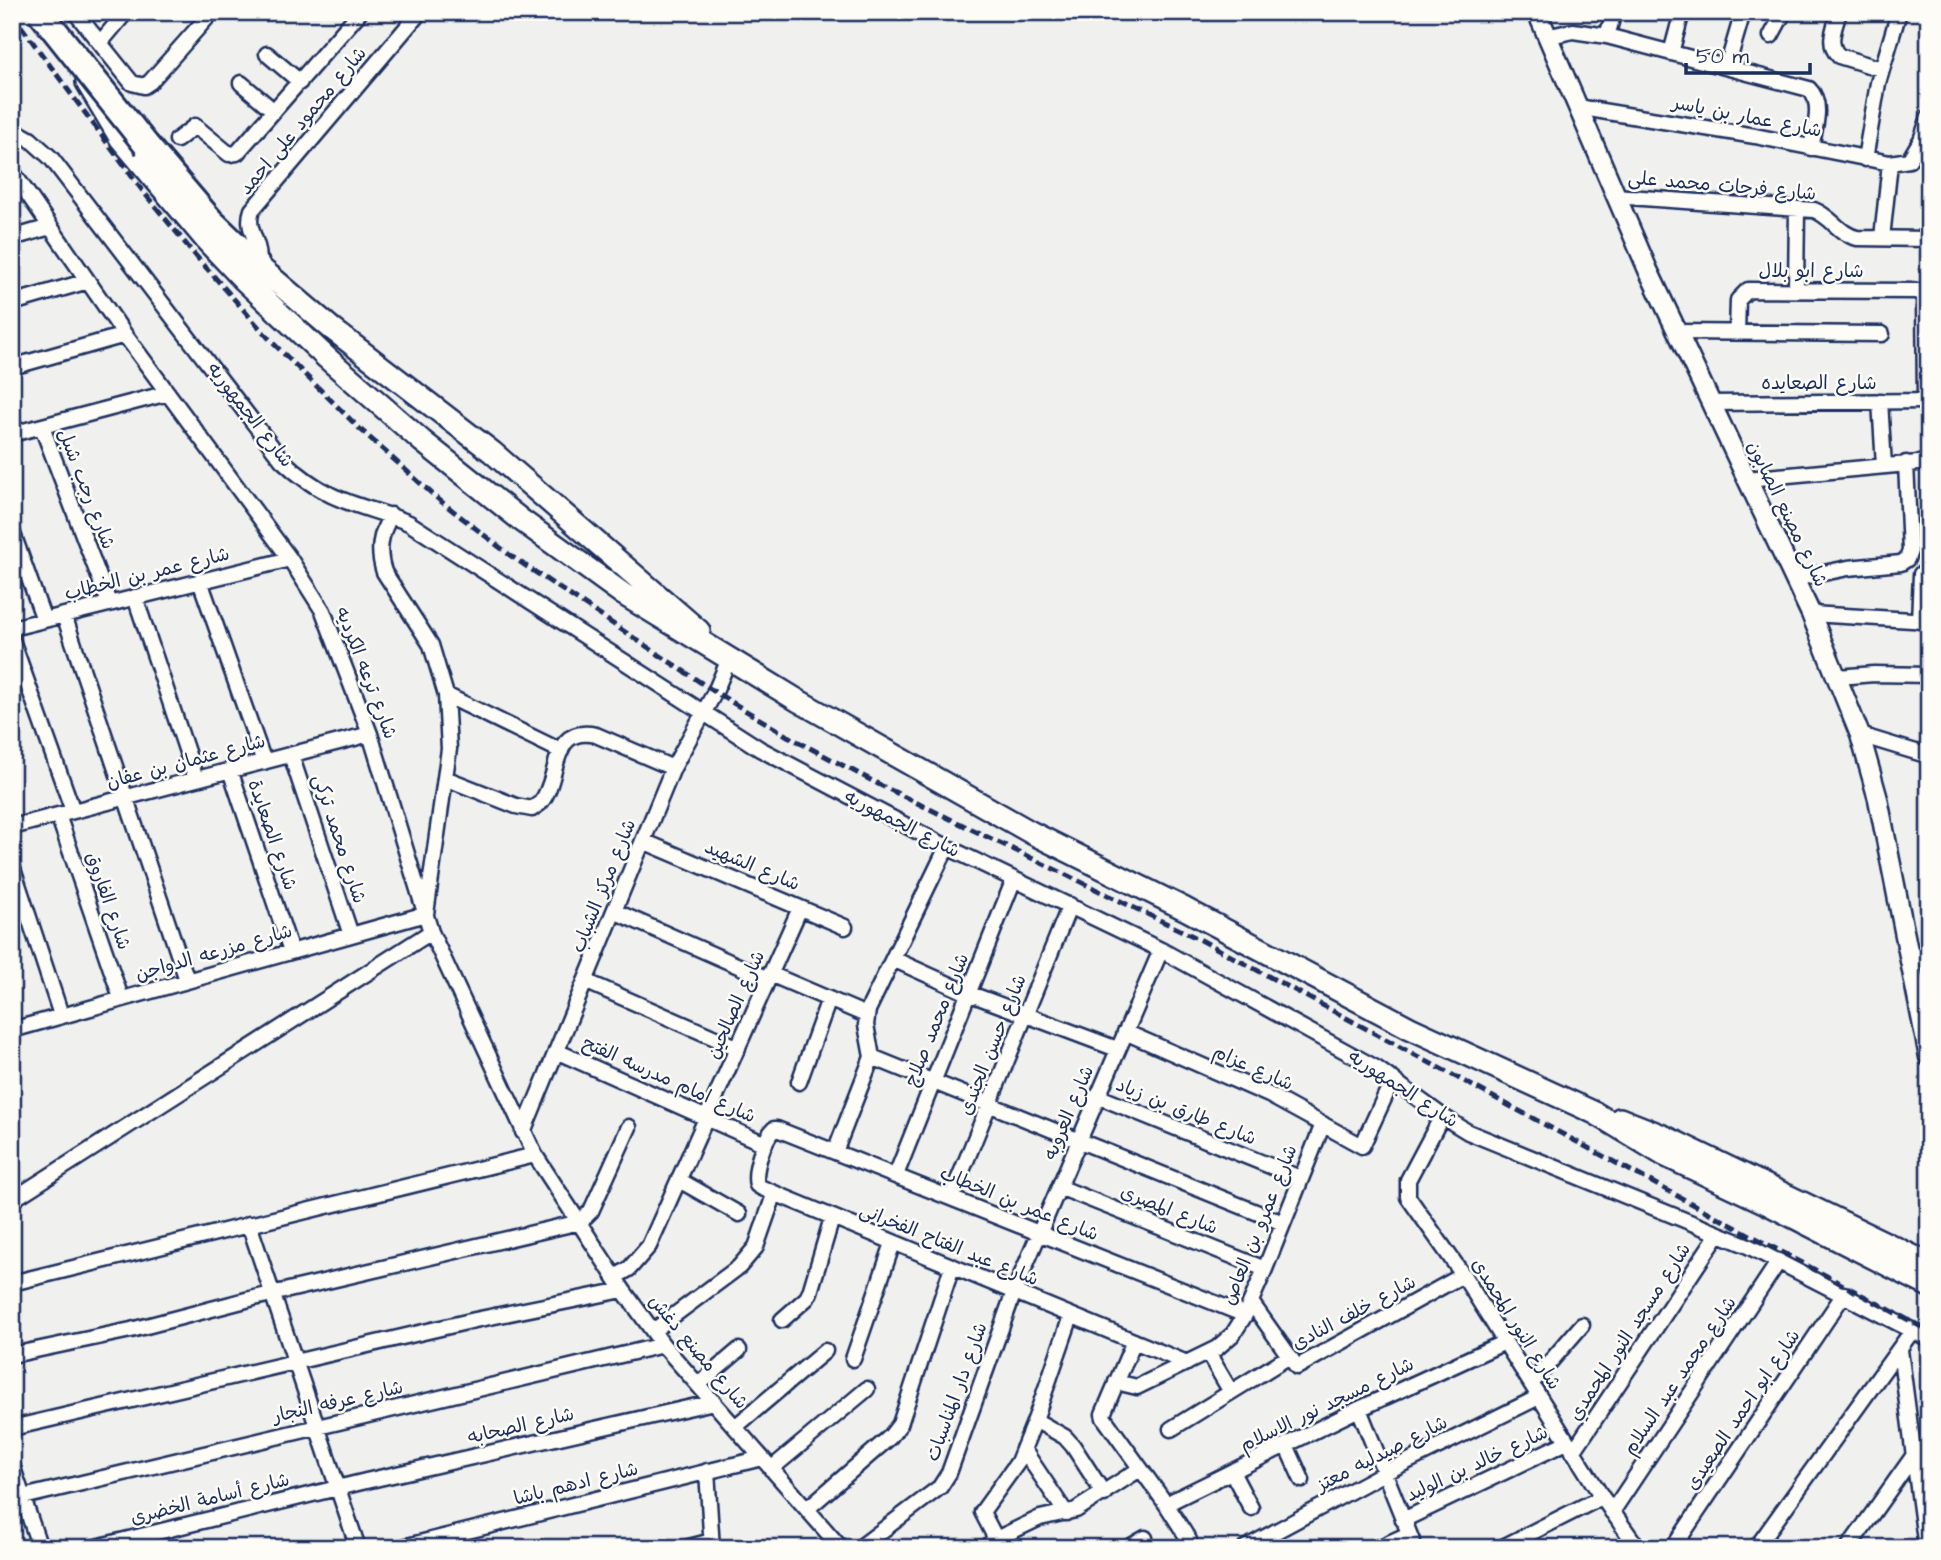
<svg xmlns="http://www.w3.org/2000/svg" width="1941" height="1560" viewBox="0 0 1941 1560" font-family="'Architects Daughter','Playpen Sans Arabic',sans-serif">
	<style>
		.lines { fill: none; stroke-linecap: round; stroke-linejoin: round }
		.minor-casing { stroke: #1b2f5e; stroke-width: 19 }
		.tertiary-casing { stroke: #1b2f5e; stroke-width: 23 }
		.secondary-casing { stroke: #1b2f5e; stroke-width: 26 }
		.trunk-casing { stroke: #1b2f5e; stroke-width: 30 }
		.minor { stroke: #fdfcf7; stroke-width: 14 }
		.tertiary { stroke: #fdfcf7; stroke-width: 18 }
		.secondary { stroke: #fdfcf7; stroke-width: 21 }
		.trunk { stroke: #fdfcf7; stroke-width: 24 }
		.rail { stroke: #1b2f5e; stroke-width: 5; stroke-dasharray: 10 5; stroke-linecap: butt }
		.trunk-bridge-casing { stroke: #1b2f5e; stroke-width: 30; stroke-linecap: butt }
		.trunk-bridge { stroke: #fdfcf7; stroke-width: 24 }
		.labels { text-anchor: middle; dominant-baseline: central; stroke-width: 5; stroke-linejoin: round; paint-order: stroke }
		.street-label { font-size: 19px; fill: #1b2f5e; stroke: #fdfcf7 }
	</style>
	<rect width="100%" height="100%" fill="#f0f0ee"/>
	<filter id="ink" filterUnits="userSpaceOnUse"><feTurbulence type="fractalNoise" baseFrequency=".0143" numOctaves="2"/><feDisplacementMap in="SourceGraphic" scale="14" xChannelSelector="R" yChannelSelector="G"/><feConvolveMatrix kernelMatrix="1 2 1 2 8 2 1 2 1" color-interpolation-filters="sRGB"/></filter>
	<g filter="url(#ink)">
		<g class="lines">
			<!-- minor casing -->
			<g class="minor-casing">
				<path id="minor" d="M75,12L132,83L144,86L150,82L212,12
					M1839,12C1835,27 1826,44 1839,56L1881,69
					M1607,36L1614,12
					M1771,36L1784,12
					M1546,37L1573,31L1607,36L1809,89C1824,103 1814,130 1811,148
					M100,43L126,12
					M1671,53L1682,12
					M267,54L300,82
					M1727,67L1743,12
					M241,83L274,111
					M1577,107L1755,136L1890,163L1909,160L1921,140L1929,117
					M12,129L30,139L51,158L282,460C297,474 312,486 331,495C356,507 383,512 409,523L760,749L947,847L1161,950L1376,1068L1442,1116L1468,1132L1746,1245L1929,1339
					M177,140L195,126L229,154L237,153L360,12
					M1865,159L1878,83L1899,12
					M12,171L125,335L290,559L323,611L370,734L431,932L535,1155L623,1290L663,1345L841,1548
					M1614,196L1814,210C1832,217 1839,234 1857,238L1929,239
					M12,238L50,227
					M1882,238L1890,163
					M257,265C264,244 244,231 252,210L420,12
					M1796,290L1797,209
					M12,303L88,281
					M1677,332L1882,334
					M1737,333L1738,300L1748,290L1920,291L1924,297L1925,401
					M12,367L125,335
					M1880,401L1884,466
					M1710,403L1929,401
					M42,427L109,603
					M12,434L168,393
					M1746,479L1929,462
					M12,531L44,620
					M1794,579L1848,568L1901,563L1907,559L1910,551L1906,463
					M200,581L264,762
					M135,597L196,779
					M1811,614L1929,621
					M64,615L187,980
					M1919,621L1921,574
					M12,628L290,559
					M12,640L73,811
					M1838,677L1874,674L1929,675
					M446,695L561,751
					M1860,735L1929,756
					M291,755L351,935
					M230,770L291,951
					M445,778L516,806L532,809C535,806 539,805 541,802C561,778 549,725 596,735L673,768
					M58,815L121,998
					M12,827L370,734
					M643,841L845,927
					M12,866L61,1015
					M614,911L768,979
					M1909,954L1929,959
					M893,959L968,993L1117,1049
					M770,974L866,1015
					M585,981L738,1048
					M12,1030L426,914L449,749L446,695L431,645L384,572C377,551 380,534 391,515
					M1125,1032L1269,1095L1362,1146L1393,1079
					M556,1051L765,1144
					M872,1057L1283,1223
					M799,1082L829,999
					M1097,1096L1300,1178
					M1442,1116L1408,1180V1197L1463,1275L1602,1497L1638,1548
					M523,1132L673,768L715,692L729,659
					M835,1152L872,1057L866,1025L868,1010L947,847
					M896,1175L1014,879
					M679,1180L739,1214
					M1059,1187L1265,1269
					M951,1198L1070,905
					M12,1200L431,932
					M249,1224L358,1548
					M615,1277L629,1269L649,1246L800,908
					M12,1283L535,1155
					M1251,1302L1297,1367L1463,1275
					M782,1320L807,1298L810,1292L832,1218
					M653,1331L739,1267L756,1247L774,1195
					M1134,1341L1103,1414L1104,1418L1166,1504L1189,1540
					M1900,1350L1926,1548
					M1208,1353L1231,1392
					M12,1355L131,1330L250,1299L580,1222L591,1211L629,1127
					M853,1359L893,1243
					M1187,1363L762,1188L757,1185C753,1171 764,1139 774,1129H777L1245,1315
					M1116,1382L1137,1387L1217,1348L1233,1334L1245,1315L1265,1269L1323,1124
					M1531,1384L1582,1325
					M698,1385L739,1350
					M1359,1409L1415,1548
					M1035,1420L1065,1437L1073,1446L1104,1494
					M735,1427L825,1351
					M12,1428L475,1320L623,1290
					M1171,1429L1288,1357
					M1286,1445L1302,1480
					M1023,1449L1066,1513
					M1573,1452L1718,1234
					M12,1465L40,1548
					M771,1469L867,1389
					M707,1471L712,1548
					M1232,1472L1251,1508
					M23,1497L663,1345
					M1166,1504L1359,1409L1505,1342
					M807,1509L890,1437L900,1424L952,1267
					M1612,1512L1779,1261
					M1403,1520L1567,1442
					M996,1539L982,1512L1018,1462L1035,1420L1071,1316
					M92,1548L366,1481L714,1402
					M399,1548L762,1458
					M685,1548L712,1541
					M859,1548L940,1487L949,1473L1014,1292L1161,950
					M984,1548L996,1539L1040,1518L1076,1510L1140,1469
					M1128,1548L1145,1538
					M1245,1548L1384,1473L1539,1397
					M1378,1548L1409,1534
					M1501,1548L1602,1497
					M1673,1548L1844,1294
					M1756,1548L1912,1331
					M1848,1548L1914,1455"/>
			</g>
			<!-- tertiary casing -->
			<g class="tertiary-casing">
				<path id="tertiary" d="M1537,12L1648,270L1811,614L1860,735L1878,799L1929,1057"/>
			</g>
			<!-- secondary casing -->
			<g class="secondary-casing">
				<path id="secondary" d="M87,82L121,139L207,241L243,279L327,358L422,441L521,520L623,594L797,700L1032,833L1185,909L1410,1028L1595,1113L1664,1155L1766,1203L1929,1286
					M245,277L257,265L331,328L492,452L699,631
					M1620,1119L1663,1136L1929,1264"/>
			</g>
			<!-- trunk casing -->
			<g class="trunk-casing">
				<path id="trunk" d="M147,146L211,221L257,265"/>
			</g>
			<!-- minor -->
			<use href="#minor" class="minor"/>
			<!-- tertiary -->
			<use href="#tertiary" class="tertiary"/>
			<!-- secondary -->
			<use href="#secondary" class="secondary"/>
			<!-- trunk -->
			<use href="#trunk" class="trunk"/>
			<!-- rail -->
			<path class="rail" d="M12,14L142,190L195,255L273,343L360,429L438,499L511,556L715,692L791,738L882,786L1201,940L1929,1331"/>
			<!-- trunk-bridge casing -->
			<g class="trunk-bridge-casing">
				<path id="trunk-bridge" d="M40,12L147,146"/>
			</g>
			<!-- trunk-bridge -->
			<use href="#trunk-bridge" class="trunk-bridge"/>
		</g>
	</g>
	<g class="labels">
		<!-- street labels -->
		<g class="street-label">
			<text transform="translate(1747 117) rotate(11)">شارع عمار بن ياسر</text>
			<text transform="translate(303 121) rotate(-50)">شارع محمود على احمد</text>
			<text transform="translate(1722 186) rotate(5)">شارع فرحات محمد على</text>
			<text x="1811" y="271">شارع ابو بلال</text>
			<text x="1819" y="383">شارع الصعايده</text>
			<text transform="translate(250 415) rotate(52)">شارع الجمهوريه</text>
			<text transform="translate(86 489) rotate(69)">شارع رجب شبل</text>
			<text transform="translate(1787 514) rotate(64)">شارع مصنع الصابون</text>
			<text transform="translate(147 574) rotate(-14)">شارع عمر بن الخطاب</text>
			<text transform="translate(366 673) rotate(69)">شارع ترعه الكرديه</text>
			<text transform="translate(186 762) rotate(-15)">شارع عثمان بن عفان</text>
			<text transform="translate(902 824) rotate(27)">شارع الجمهوريه</text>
			<text transform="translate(272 835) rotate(71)">شارع الصعايدة</text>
			<text transform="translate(339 839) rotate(72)">شارع محمد تركى</text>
			<text transform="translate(752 866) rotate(23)">شارع الشهيد</text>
			<text transform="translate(604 886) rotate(-68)">شارع مركز الشباب</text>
			<text transform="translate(108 901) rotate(71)">شارع الفاروق</text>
			<text transform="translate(214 953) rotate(-16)">شارع مزرعه الدواجن</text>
			<text transform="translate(736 1005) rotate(-66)">شارع الصالحين</text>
			<text transform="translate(937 1020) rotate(-68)">شارع محمد صلاح</text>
			<text transform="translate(993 1045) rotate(-68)">شارع حسن الجندى</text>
			<text transform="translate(1253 1068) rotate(24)">شارع عزام</text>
			<text transform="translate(669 1080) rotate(24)">شارع امام مدرسه الفتح</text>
			<text transform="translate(1403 1089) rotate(33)">شارع الجمهوريه</text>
			<text transform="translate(1186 1112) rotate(22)">شارع طارق بن زياد</text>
			<text transform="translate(1069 1113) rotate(-67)">شارع العروبه</text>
			<text transform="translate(1019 1204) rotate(22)">شارع عمر بن الخطاب</text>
			<text transform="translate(1169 1210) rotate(22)">شارع المصرى</text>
			<text transform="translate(1260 1225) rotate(-68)">شارع عمرو بن العاص</text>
			<text transform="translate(949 1245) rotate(22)">شارع عبد الفتاح الفخرانى</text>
			<text transform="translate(1354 1313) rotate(-28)">شارع خلف النادى</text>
			<text transform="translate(1516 1324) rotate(58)">شارع النور المحمدى</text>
			<text transform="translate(1630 1332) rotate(-57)">شارع مسجد النور المحمدي</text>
			<text transform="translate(698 1352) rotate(50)">شارع مصنع دغش</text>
			<text transform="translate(1680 1376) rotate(-56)">شارع محمد عبد السلام</text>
			<text transform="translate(957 1392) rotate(-70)">شارع دار المناسبات</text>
			<text transform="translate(338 1402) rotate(-13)">شارع عرفه النجار</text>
			<text transform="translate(1327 1405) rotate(-26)">شارع مسجد نور الاسلام</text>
			<text transform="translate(1743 1410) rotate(-56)">شارع ابو احمد الصعيدى</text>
			<text transform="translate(521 1426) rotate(-13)">شارع الصحابه</text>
			<text transform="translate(1382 1454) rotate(-27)">شارع صيدليه معتز</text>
			<text transform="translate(1477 1464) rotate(-25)">شارع خالد بن الوليد</text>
			<text transform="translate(576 1484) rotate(-14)">شارع ادهم باشا</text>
			<text transform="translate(210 1499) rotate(-14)">شارع أسامة الخضرى</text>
		</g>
	</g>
	<!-- margin -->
	<rect width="1941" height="1560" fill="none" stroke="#fdfcf7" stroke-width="42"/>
	<rect x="21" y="21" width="1899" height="1518" fill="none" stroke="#1b2f5e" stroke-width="2.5" filter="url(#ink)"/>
	<!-- scale -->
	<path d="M1686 63v10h124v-10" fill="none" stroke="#1b2f5e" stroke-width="3.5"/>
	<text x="1696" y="63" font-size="21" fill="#1b2f5e" stroke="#fdfcf7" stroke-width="5" paint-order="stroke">50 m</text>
</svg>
